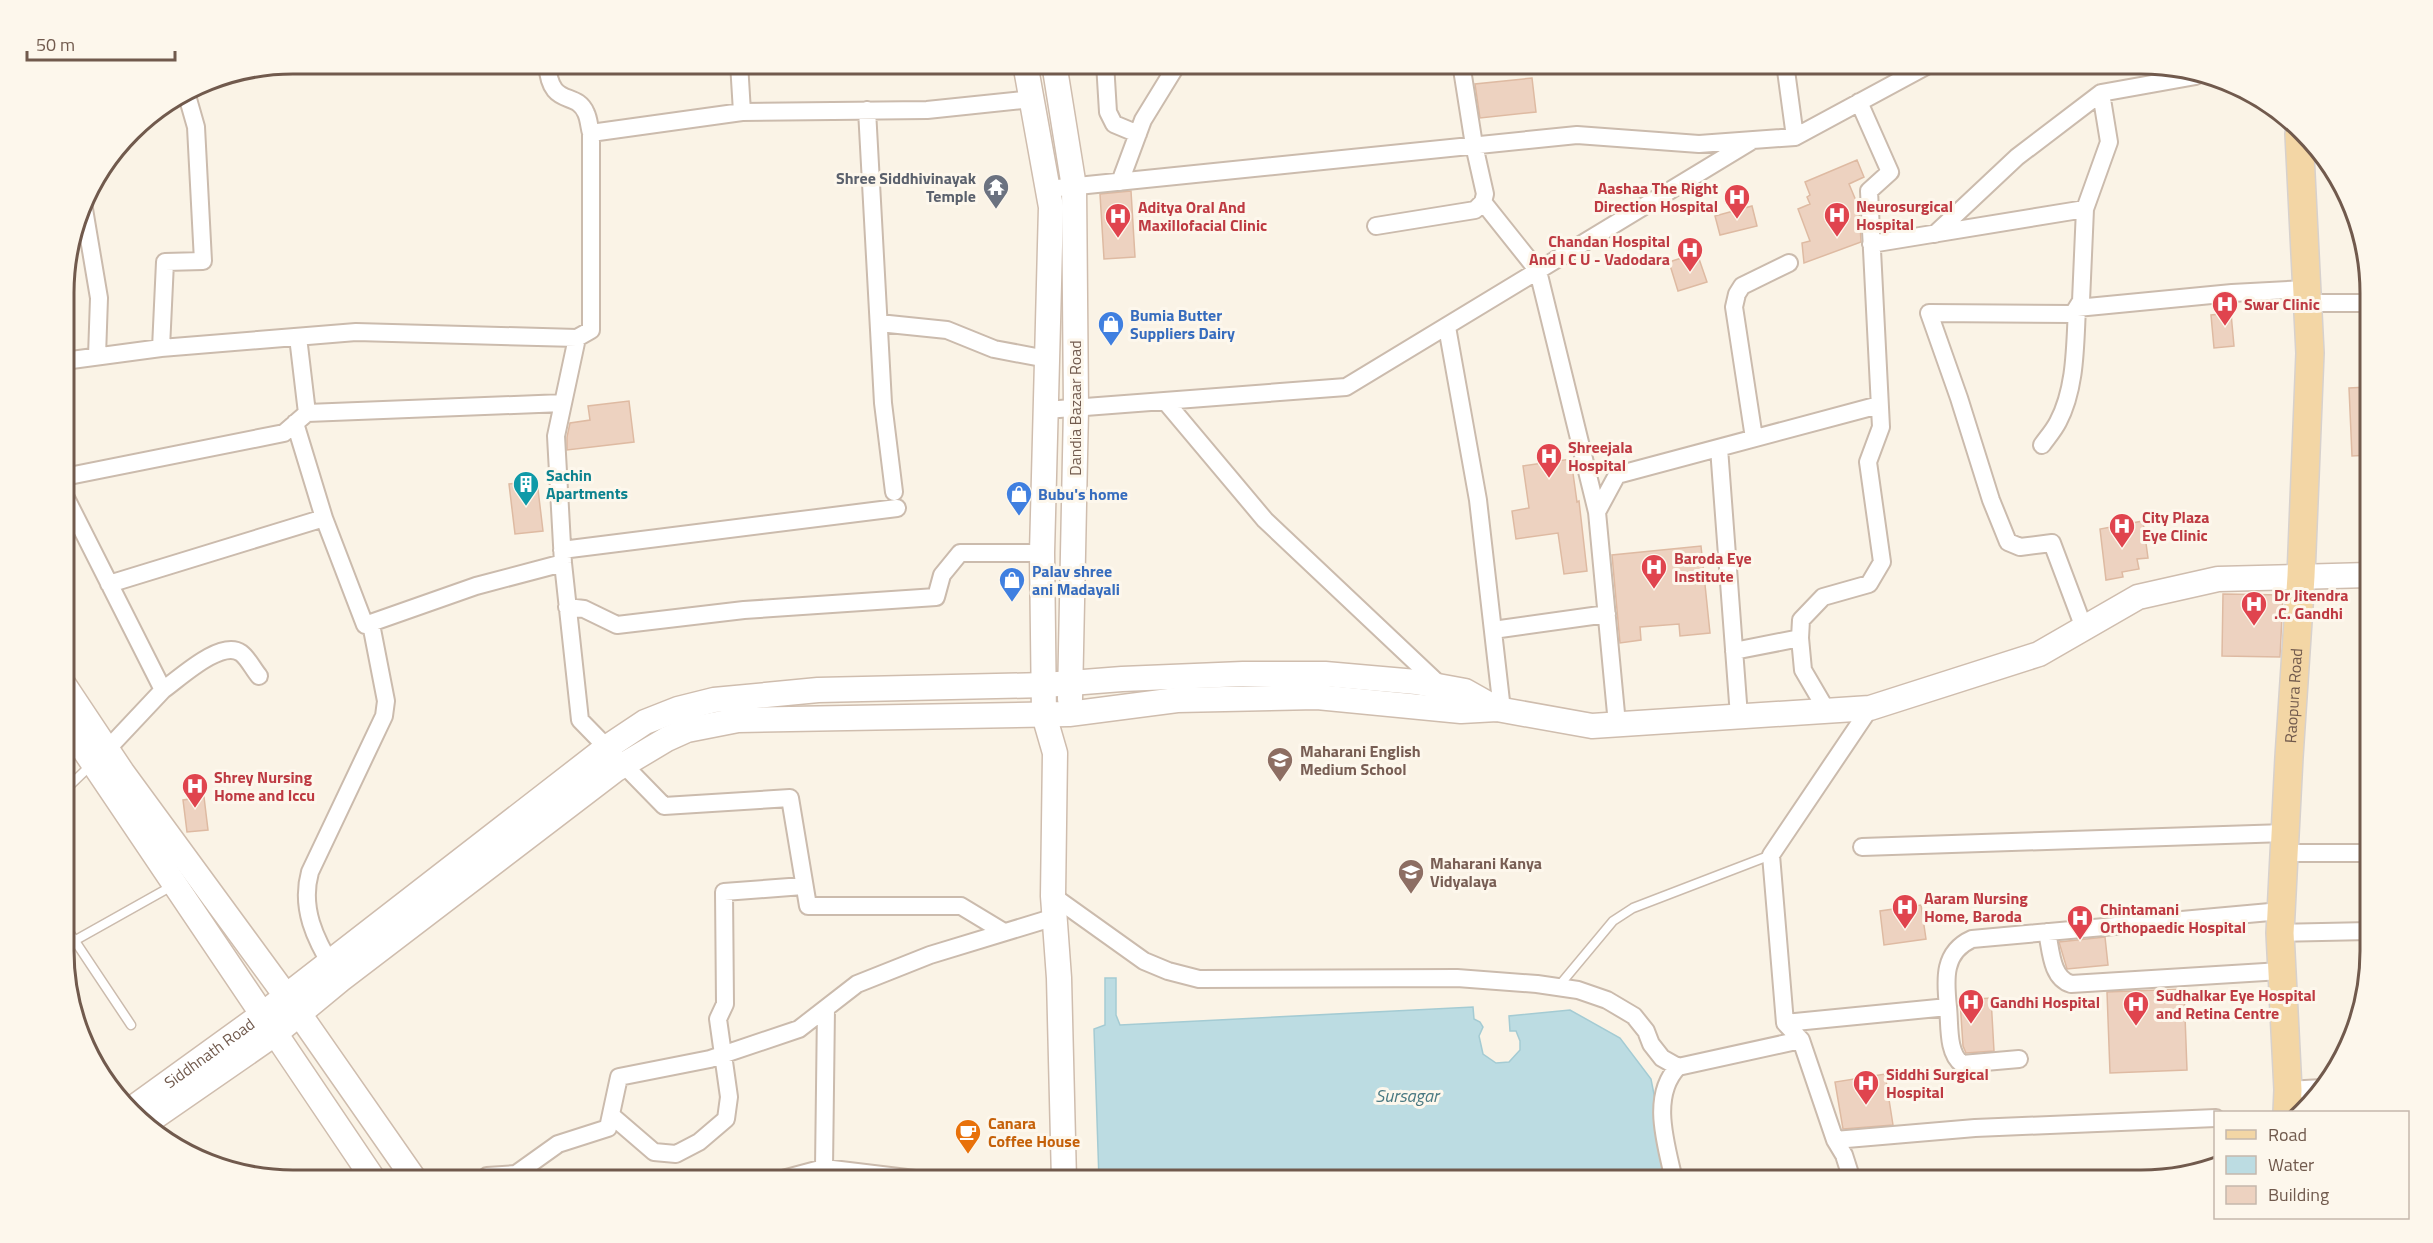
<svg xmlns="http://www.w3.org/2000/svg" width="2433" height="1243" viewBox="0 0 2433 1243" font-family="'Titillium Web',sans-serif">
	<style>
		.water { fill: #bcdce2; stroke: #a4cbd3; stroke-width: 1.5 }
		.building { fill: #edd2c0; stroke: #debaa2; stroke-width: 1.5 }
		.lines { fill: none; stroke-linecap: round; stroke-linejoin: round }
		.lane-casing { stroke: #cbbbad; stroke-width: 11 }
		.street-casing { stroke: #cbbbad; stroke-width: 20 }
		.secondary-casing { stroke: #cfbdae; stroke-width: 27 }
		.primary-casing { stroke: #d7d1cd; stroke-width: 30 }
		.lane { stroke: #fff; stroke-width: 8 }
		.street { stroke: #fff; stroke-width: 16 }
		.secondary { stroke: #fff; stroke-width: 24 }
		.primary { stroke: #f3d6a5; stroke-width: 27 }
		.labels { text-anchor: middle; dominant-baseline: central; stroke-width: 6; stroke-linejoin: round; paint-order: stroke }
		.worship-label { font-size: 16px; font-weight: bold; fill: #5b616d; stroke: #fdf7ec; text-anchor: end }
		.health-label { font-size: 16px; font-weight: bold; fill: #be3a42; stroke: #fdf7ec; text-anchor: start }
		.shop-label { font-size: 16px; font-weight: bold; fill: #366cbe; stroke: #fdf7ec; text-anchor: start }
		.street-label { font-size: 16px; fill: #715a4d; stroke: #fdf7ec }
		.culture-label { font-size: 16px; font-weight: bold; fill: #0d838f; stroke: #fdf7ec; text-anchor: start }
		.education-label { font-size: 16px; font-weight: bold; fill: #785e54; stroke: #fdf7ec; text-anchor: start }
		.food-label { font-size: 16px; font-weight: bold; fill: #c56008; stroke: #fdf7ec; text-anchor: start }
		.water-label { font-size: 18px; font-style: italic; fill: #497982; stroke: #fdf7ec }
		.rim { fill: none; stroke: #715a4d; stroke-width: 3 }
	</style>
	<rect width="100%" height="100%" fill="#faf3e6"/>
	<!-- water -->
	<path class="water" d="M1105,978H1116V1015L1120,1025L1473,1007L1474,1019L1480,1022L1483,1027L1479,1036L1483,1054L1496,1063L1509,1062L1520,1050V1041L1516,1031H1510L1509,1016L1570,1010L1620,1038L1651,1079L1671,1180H1099L1094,1029L1105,1025Z"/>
	<!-- building -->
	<path class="building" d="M1532,78L1536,112L1480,118L1475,84Z
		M1857,160L1864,177L1849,184L1859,208L1861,242L1804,263L1802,243L1810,241L1798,209L1810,204L1807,197L1810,195L1805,182Z
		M1131,191L1135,257L1104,259L1100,194Z
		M1752,206L1757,226L1720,235L1715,216Z
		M1697,253L1707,282L1678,291L1669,262Z
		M2231,313L2234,346L2214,348L2211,315Z
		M2368,387L2369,455L2352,456L2349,388Z
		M629,401L634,442L567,450V437L570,423L590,420L588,406Z
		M1571,459L1577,502L1579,501L1587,571L1564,574L1558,533L1516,539L1512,511L1529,508L1523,466Z
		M537,481L543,531L515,534L509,484Z
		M2143,521L2148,558L2137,559L2139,569L2122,572L2123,577L2106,580L2100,529Z
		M1701,546L1710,633L1680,636L1679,624L1640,627L1641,640L1620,643L1612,555Z
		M2223,594L2283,595L2280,657L2222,656Z
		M204,797L208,830L187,832L183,800Z
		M1921,905L1926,939L1884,945L1880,911Z
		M2105,937L2108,965L2067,969L2059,942Z
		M2184,989L2187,1070L2110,1073L2107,992Z
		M1991,998L1994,1051L1966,1053L1963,1046L1960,1000Z
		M1885,1074L1893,1125L1843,1129L1835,1082Z"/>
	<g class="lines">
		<!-- lane casing -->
		<g class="lane-casing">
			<path id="lane" d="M65,790L91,765
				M65,926L131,1025
				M74,941L172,886
				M1558,987L1613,921L1633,908L1771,855"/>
		</g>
		<!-- street casing -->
		<g class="street-casing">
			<path id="street" d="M547,63C550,110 576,89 586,113C589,119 589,127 591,133L742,112
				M739,63L742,112L927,110L1032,99
				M1105,63L1108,112L1114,124L1138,134
				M1785,63L1795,137
				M867,110L883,403L894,492
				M1120,182L1143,120L1178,63
				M1048,189L1577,135L1699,144L1795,137L1932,63
				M1483,202L1538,271L1597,512
				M83,203L99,298L97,356
				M1376,226L1475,210L1483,202L1485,194L1474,145L1461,63
				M1935,234L2017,157L2101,93
				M1871,244L2085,209
				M2307,303H2368
				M879,323L947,330L994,349L1047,359
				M1447,327L1478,500L1502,710
				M298,337L307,413
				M577,338L556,436L563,563L580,720L664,806L790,798L808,906H961L1004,932
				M161,348L165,262L203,261L196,127L186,92
				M64,361L161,348L356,332L577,338L591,330V133
				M1165,401L1265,520L1443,688
				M1046,410L1346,387L1750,142
				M1754,438L1734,307L1737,294L1742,286L1789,263
				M2042,445C2047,438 2054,430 2058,422C2076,388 2075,345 2077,308L2232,293L2307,289
				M1719,448L1739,716
				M64,477L284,433L307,413L563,403
				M64,494L163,690L100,757
				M324,518L365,625L476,586L563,563
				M562,550L897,508
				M109,584L324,518L295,423
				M567,607L584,609L617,625L744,610L936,597L942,575L960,553H1042
				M2084,628L2052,543L2020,547L2008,542L1991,500L1959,398L1929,313L2073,314L2081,301L2085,209L2109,142L2101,93L2196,76
				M1493,630L1607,614
				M1734,651L1800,638
				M163,690C180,678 221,639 241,653C248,658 253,669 259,676
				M1827,711L1803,670L1800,638L1801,620L1823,597L1869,584L1882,562L1868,462L1881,427L1869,191L1890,172L1859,102
				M1617,724L1597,512L1617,475L1879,405
				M1862,847L2285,833
				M2284,853H2370
				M1053,896L1144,961L1168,971L1199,979L1457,978L1537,984L1578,990L1607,1000L1634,1016L1646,1031L1651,1044L1662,1058L1678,1067L1801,1040
				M2047,932C2051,950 2051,978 2071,984L2281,971
				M2280,933L2370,931
				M334,970C315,939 300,908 310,872L384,716L386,701L371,624
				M1948,1007C1950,1025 1947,1053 1962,1064L2019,1059
				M1785,1023L1948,1007C1945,979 1943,952 1972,939L2281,911
				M2288,1090L2322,1088
				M611,1115L654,1152L676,1154L699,1142L726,1119L729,1097L718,1019L725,1004L724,892L803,886
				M1835,1140L1975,1128L2216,1118
				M824,1168L826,1008
				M483,1180L487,1176L516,1174L558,1144L608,1128L619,1077L710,1059L799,1029L857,984L930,955L1055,917
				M779,1180L824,1168L915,1179H1064
				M1674,1180C1666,1144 1650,1096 1678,1067
				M1852,1180L1844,1155L1835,1140L1801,1040L1785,1023L1771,855L1870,708"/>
		</g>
		<!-- secondary casing -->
		<g class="secondary-casing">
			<g id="secondary">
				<path d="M1025,63L1051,207L1042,553L1044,715L1055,753L1053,896L1059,978L1064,1180"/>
				<path d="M1054,63L1074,187L1076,408L1070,699"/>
				<path d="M64,685L122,772L300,1015L415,1180"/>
				<path d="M64,720L374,1180"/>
				<path id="s1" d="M133,1108L263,1014L606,748L645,722L678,709L714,700L818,690L1045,685L1122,679L1243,674H1325L1416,682L1465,691L1497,709"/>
				<path d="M149,1121L276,1033L340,980L615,770L667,739L687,730L738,720L1069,714L1177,700L1317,697L1461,711L1497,709L1592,726L1870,708L2039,654L2138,597L2218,579L2369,575"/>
			</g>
		</g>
		<!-- primary casing -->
		<g class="primary-casing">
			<g id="primary">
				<path id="s2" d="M2287,1112L2288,1090L2280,933L2289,757L2301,576L2310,353L2299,134"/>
			</g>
		</g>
		<!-- lane -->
		<use href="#lane" class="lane"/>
		<!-- street -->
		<use href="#street" class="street"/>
		<!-- secondary -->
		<use href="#secondary" class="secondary"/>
		<!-- primary -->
		<use href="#primary" class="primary"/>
	</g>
	<!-- icons -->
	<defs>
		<g id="temple-pin" transform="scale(1.35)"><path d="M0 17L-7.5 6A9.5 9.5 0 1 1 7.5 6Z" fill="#6b7280" stroke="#fdf7ec"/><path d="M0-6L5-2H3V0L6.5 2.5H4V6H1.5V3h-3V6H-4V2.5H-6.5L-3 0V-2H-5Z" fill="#fff"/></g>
		<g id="hospital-pin" transform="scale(1.35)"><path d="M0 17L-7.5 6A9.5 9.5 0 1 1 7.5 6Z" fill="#e0444e" stroke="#fdf7ec"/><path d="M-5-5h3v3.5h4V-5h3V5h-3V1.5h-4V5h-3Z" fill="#fff"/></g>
		<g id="shop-pin" transform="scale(1.35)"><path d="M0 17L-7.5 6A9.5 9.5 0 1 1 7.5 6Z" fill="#3f7fe0" stroke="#fdf7ec"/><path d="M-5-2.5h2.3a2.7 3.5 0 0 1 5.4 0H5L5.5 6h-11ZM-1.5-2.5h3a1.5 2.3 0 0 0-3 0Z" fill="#fff"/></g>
		<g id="building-pin" transform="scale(1.35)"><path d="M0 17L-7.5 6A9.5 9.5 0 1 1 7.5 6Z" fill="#0f9aa8" stroke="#fdf7ec"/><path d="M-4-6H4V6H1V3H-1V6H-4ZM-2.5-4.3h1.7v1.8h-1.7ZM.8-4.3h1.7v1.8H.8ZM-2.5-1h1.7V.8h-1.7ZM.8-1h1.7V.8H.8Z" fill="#fff"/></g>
		<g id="school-pin" transform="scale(1.35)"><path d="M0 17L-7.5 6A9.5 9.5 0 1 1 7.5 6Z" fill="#8d6e63" stroke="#fdf7ec"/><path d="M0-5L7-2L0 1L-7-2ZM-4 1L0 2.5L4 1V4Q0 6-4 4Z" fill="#fff"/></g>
		<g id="cafe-pin" transform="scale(1.35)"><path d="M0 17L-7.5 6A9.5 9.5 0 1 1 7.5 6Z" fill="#e8710a" stroke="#fdf7ec"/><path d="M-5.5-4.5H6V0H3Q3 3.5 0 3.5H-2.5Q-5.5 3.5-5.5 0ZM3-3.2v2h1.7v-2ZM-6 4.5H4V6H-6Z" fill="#fff"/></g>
	</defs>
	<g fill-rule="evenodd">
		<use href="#temple-pin" x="996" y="187"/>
		<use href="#hospital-pin" x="1737" y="197"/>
		<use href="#hospital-pin" x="1837" y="215"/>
		<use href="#hospital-pin" x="1118" y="216"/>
		<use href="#hospital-pin" x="1690" y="250"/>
		<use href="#hospital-pin" x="2225" y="304"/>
		<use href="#shop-pin" x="1111" y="324"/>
		<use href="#hospital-pin" x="1549" y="456"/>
		<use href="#building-pin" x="526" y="484"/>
		<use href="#shop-pin" x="1019" y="494"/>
		<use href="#hospital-pin" x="2122" y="526"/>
		<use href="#hospital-pin" x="1654" y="567"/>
		<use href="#shop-pin" x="1012" y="580"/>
		<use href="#hospital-pin" x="2254" y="604"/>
		<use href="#school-pin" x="1280" y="760"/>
		<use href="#hospital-pin" x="195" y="786"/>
		<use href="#school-pin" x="1411" y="872"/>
		<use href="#hospital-pin" x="1905" y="907"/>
		<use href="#hospital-pin" x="2080" y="918"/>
		<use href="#hospital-pin" x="1971" y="1002"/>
		<use href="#hospital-pin" x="2136" y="1004"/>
		<use href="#hospital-pin" x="1866" y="1083"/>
		<use href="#cafe-pin" x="968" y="1132"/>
	</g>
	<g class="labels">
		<!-- worship labels -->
		<g class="worship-label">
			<text x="976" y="178">Shree Siddhivinayak<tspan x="976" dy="18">Temple</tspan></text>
		</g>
		<!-- health labels -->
		<g class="health-label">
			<text x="1718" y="188" text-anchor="end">Aashaa The Right<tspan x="1718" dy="18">Direction Hospital</tspan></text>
			<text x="1856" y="206">Neurosurgical<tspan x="1856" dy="18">Hospital</tspan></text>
			<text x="1138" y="207">Aditya Oral And<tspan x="1138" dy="18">Maxillofacial Clinic</tspan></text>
			<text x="1670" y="241" text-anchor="end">Chandan Hospital<tspan x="1670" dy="18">And I C U - Vadodara</tspan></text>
			<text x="2244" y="304">Swar Clinic</text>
			<text x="1568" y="447">Shreejala<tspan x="1568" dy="18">Hospital</tspan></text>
			<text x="2142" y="517">City Plaza<tspan x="2142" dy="18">Eye Clinic</tspan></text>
			<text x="1674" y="558">Baroda Eye<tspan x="1674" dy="18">Institute</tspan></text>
			<text x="2274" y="595">Dr Jitendra<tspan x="2274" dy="18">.C. Gandhi</tspan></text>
			<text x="214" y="777">Shrey Nursing<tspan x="214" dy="18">Home and Iccu</tspan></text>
			<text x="1924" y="898">Aaram Nursing<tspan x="1924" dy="18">Home, Baroda</tspan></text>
			<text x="2100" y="909">Chintamani<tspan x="2100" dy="18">Orthopaedic Hospital</tspan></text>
			<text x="2156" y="995">Sudhalkar Eye Hospital<tspan x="2156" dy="18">and Retina Centre</tspan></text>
			<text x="1990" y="1002">Gandhi Hospital</text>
			<text x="1886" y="1074">Siddhi Surgical<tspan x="1886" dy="18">Hospital</tspan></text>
		</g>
		<!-- shop labels -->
		<g class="shop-label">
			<text x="1130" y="315">Bumia Butter<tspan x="1130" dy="18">Suppliers Dairy</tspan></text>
			<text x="1038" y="494">Bubu's home</text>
			<text x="1032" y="571">Palav shree<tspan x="1032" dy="18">ani Madayali</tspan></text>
		</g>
		<!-- street labels -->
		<g class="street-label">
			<text transform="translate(1075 408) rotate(-90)">Dandia Bazaar Road</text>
			<text stroke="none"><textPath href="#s2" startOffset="417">Raopura Road</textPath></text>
			<text stroke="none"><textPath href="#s1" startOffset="94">Siddhnath Road</textPath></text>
		</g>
		<!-- culture labels -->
		<g class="culture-label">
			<text x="546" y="475">Sachin<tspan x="546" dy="18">Apartments</tspan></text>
		</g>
		<!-- education labels -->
		<g class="education-label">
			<text x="1300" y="751">Maharani English<tspan x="1300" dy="18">Medium School</tspan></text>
			<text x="1430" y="863">Maharani Kanya<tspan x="1430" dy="18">Vidyalaya</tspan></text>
		</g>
		<!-- food labels -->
		<g class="food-label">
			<text x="988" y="1123">Canara<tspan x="988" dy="18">Coffee House</tspan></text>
		</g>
		<!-- water labels -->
		<g class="water-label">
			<text x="1407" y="1095">Sursagar</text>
		</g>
	</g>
	<!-- crop -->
	<path d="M0 0H2433V1243H0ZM293 74H2141A219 219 0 0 1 2360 293V951A219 219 0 0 1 2141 1170H293A219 219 0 0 1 74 951V293A219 219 0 0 1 293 74Z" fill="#fdf7ec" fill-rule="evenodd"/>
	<path class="rim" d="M293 74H2141A219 219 0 0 1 2360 293V951A219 219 0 0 1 2141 1170H293A219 219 0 0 1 74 951V293A219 219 0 0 1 293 74Z"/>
	<!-- legend -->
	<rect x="2214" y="1111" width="195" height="108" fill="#fdf7ec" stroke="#c5b8ac" stroke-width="1.5"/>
	<rect x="2226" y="1130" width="30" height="9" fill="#f3d6a5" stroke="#c5b8ac" stroke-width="1.5"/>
	<text x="2268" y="1141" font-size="18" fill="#715a4d">Road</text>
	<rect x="2226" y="1156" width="30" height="18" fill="#bcdce2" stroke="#c5b8ac" stroke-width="1.5"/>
	<text x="2268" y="1171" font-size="18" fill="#715a4d">Water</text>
	<rect x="2226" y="1186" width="30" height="18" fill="#edd2c0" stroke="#c5b8ac" stroke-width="1.5"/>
	<text x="2268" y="1201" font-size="18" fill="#715a4d">Building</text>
	<!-- scale -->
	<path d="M27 51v9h148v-9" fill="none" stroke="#715a4d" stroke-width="3"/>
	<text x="36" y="51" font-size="18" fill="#715a4d" stroke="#fdf7ec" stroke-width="4.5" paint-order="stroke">50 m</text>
</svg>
